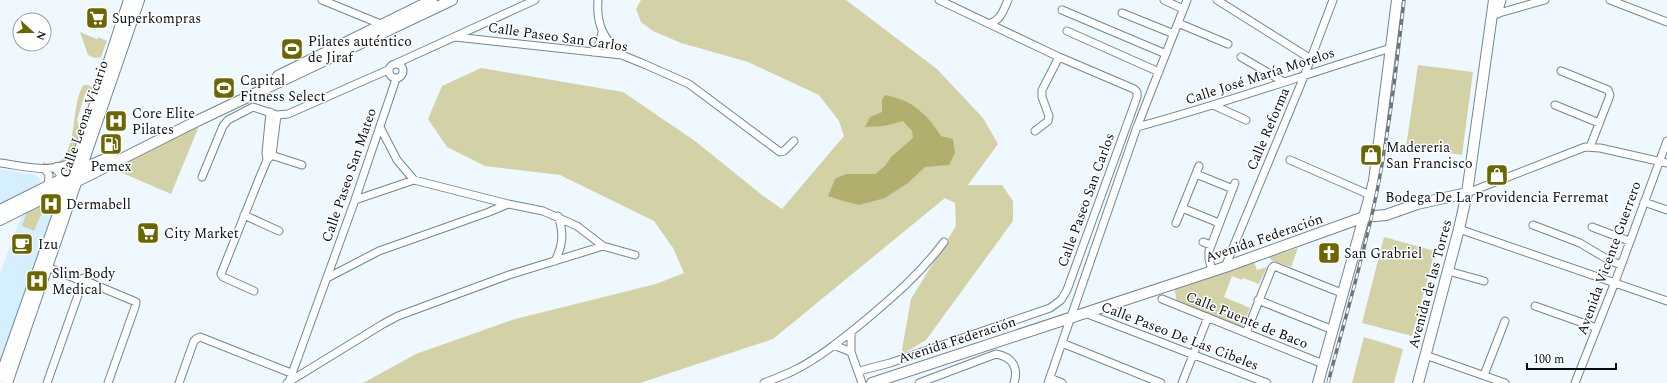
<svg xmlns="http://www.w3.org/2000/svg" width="1667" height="383" viewBox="0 0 1667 383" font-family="Spectral,serif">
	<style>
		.built { fill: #d5effe }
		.green { fill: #d3d2a6 }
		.water { fill: #b2af6e }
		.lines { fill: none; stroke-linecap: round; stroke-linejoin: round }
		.minor-casing { stroke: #708794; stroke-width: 9 }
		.secondary-casing { stroke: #708794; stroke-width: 12 }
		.minor { stroke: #fff; stroke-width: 7 }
		.secondary { stroke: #fff; stroke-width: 10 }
		.rail-casing { stroke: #6c757a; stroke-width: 3.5 }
		.rail { stroke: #fff; stroke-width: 2; stroke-dasharray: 6; stroke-linecap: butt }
		.labels { text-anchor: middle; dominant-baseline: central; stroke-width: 3; stroke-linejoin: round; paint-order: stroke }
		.poi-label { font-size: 14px; fill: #060e13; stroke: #fff; text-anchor: start }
		.street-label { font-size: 14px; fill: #060e13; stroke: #fff }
	</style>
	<rect width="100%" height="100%" fill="#eef8fe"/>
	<!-- built -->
	<path class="built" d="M0,169L36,175L40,180L39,186L0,206Z
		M55,197H60L0,365V273L23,212Z"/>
	<!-- green -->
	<path class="green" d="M641,0H846L937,69L983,118L998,144L968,185H1002L1013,201V221L926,340L901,355L911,299L956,226L955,203L945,198L773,339L640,383H363L416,354L515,319L656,284L684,273L673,248L654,221L560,175L485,166L447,147L428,119L442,86L481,68L623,92L695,141L762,195L782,209L844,136L839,121L819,95L748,62L681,43L653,31L641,22L636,9Z
		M80,32L97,39L98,37L107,41L101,57L94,58L88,55Z
		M1418,65L1473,72L1462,155L1406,147Z
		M84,85H88L94,89L85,94L77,120L81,129C75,150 68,168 43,165V162C46,163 50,164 53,163C79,162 70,100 84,85Z
		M199,126L171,194L111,168Z
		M47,202L34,231L22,226L27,211Z
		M1384,237L1435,251L1412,336L1362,323Z
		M1298,248L1291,267L1271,260L1269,257Z
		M1254,262L1257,270L1267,267L1259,284L1243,278L1242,280L1232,276L1224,297L1250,308L1242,328L1177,303L1174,286Z
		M1364,337L1403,349L1394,383H1352Z"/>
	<!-- water -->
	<path class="water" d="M885,95C912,100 926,113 941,136L953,139L955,153L949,165L925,167L908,183L885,198L859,205L843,201L828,196L835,179L846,174H875L885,166L891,157L913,138L912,131L903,121L884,126L865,127L870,117L882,112V100Z"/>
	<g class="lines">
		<!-- minor casing -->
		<g class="minor-casing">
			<path id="minor" d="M322,0L383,25L384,27
				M598,0C596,25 604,39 621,55
				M1164,0L1183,9
				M1217,0L1311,59
				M1610,0L1667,22
				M1062,10L1166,54
				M1122,13L1174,34
				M1498,14L1502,0
				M1492,15L1545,0
				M1178,23L1228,44
				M989,24C1001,20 1003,11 1008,0
				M1067,31L1159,72
				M455,37L622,55L644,64L689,84L780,152L784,151L794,141
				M593,52L598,47L602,33
				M1241,57L1284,82
				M389 71a7 7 0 1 1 14 0a7 7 0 1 1-14 0Z
				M395,64L535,0
				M1561,71L1608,90L1610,95L1609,98L1590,147
				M1213,105L1246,120
				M1555,105L1599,123
				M380,127L397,160L414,180L508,204L543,211L577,226L603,246L635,255
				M1137,127C1223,104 1306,74 1391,48
				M1035,131L1048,121L1049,116L1042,97V90L1059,57
				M268,154L302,165
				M267,160L266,153L270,112
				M1290,160L1370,195
				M0,163C25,166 56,176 77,158
				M45,169L49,175L48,186
				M1196,174L1233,189
				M202,177L223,126L228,120L253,107L277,115L288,114L388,70
				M1467,193L1585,147L1600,148L1667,163
				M355,200L414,180
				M1644,202L1667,210
				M1182,208L1219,223
				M244,215L279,231
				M1176,223L1199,166
				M1533,225L1580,243L1607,259L1621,265
				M1592,227L1629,241
				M1459,229L1667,301
				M1203,242L1211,245
				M555,261C563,245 564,233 558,216
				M47,267L79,280
				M1225,267L1305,74L1333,0
				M1212,271L1209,259V251L1235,183
				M1448,271L1484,281
				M327,278L379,251L489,212L508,204
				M86,281L84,284H82L79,280L84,278L86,281L136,302L135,307L108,383
				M254,291L223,277L221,274L259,179L267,160L272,155L277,115
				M1162,299L1323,364
				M1258,300L1333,330
				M1535,306L1597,328
				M1085,313L1267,383
				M851,332V352L862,383
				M1246,333L1272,268L1274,266L1344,294
				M1062,343L1161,383
				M834,345L851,352
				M1425,355L1505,383
				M859,371L890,363L1050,308L1061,300L1067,290L1137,97V92L1134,89L1059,57L939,0
				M1484,375L1505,321
				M1050,378L1062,383
				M289,382L355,200L396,79
				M47,383L82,284
				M179,383L194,341L196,339L200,337L291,373
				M287,383L383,324L398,316L509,275L603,246
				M764,383C774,379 785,375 795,370C819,358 841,340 862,323C893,297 920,274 944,242
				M919,383L996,354C1012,357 1019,367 1014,383
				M1048,383L1137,127L1187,0
				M1182,383L1208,317
				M1575,383L1615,282L1667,141"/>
		</g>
		<!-- secondary casing -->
		<g class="secondary-casing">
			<path id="secondary" d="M278,76L432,0
				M57,168L62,174L66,183
				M0,210L82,169L112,156
				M0,220L197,121L452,0
				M0,378L68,186L129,0
				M7,383L139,0
				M872,383L1225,267L1364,217L1386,215L1417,204L1467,193
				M1318,383L1374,181L1397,0
				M1418,383L1459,229L1467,193L1494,0"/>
		</g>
		<!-- minor -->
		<use href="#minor" class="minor"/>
		<!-- secondary -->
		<use href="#secondary" class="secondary"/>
		<!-- rail casing -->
		<g class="rail-casing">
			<path id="rail" d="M1328,383C1345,318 1365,253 1378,186C1390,125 1397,62 1404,0"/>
		</g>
		<!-- rail -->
		<use href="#rail" class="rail"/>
	</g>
	<!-- icons -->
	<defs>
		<g id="supermarket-square" transform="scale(1.15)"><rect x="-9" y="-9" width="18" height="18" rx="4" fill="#6b6700" stroke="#fff"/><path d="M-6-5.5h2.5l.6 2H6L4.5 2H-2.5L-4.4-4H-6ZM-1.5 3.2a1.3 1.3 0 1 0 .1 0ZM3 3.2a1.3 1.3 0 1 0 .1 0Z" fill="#fff"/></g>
		<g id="stadium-square" transform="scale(1.15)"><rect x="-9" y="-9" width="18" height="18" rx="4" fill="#6b6700" stroke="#fff"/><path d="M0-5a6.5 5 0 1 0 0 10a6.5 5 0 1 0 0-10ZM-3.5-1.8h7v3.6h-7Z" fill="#fff"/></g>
		<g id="hospital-square" transform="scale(1.15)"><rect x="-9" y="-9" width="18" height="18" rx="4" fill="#6b6700" stroke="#fff"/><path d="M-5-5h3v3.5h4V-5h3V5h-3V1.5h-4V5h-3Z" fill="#fff"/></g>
		<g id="fuel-square" transform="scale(1.15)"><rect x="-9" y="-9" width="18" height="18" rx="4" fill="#6b6700" stroke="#fff"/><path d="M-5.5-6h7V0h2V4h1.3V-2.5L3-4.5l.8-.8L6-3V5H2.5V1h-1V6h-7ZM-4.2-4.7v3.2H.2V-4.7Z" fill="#fff"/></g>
		<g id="shop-square" transform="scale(1.15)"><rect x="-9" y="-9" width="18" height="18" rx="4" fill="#6b6700" stroke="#fff"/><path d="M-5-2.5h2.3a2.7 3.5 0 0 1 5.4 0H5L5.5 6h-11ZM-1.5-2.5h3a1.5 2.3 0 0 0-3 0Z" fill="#fff"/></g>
		<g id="cafe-square" transform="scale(1.15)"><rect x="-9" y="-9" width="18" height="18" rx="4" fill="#6b6700" stroke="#fff"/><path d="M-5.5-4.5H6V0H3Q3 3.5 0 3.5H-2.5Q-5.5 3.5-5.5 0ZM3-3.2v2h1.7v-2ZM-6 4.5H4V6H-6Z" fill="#fff"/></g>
		<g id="church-square" transform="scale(1.15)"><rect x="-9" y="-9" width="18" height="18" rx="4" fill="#6b6700" stroke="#fff"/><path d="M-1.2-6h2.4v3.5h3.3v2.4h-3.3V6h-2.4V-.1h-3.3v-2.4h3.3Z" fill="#fff"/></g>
	</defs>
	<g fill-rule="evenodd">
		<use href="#supermarket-square" x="97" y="18"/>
		<use href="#stadium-square" x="292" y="49"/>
		<use href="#stadium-square" x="224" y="88"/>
		<use href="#hospital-square" x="116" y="121"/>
		<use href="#fuel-square" x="111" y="144"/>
		<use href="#shop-square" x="1371" y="155"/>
		<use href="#shop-square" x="1497" y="175"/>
		<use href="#hospital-square" x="51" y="204"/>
		<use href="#supermarket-square" x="148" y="233"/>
		<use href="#cafe-square" x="22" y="244"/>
		<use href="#church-square" x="1329" y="253"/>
		<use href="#hospital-square" x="37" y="281"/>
	</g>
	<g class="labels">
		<!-- poi labels -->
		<g class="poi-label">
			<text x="112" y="18">Superkompras</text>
			<text x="308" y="41">Pilates auténtico<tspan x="308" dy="16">de Jiraf</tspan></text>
			<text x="240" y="80">Capital<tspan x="240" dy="16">Fitness Select</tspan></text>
			<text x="132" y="113">Core Elite<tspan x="132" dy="16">Pilates</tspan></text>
			<text x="1386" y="147">Madereria<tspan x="1386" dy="16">San Francisco</tspan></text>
			<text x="111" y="166" text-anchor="middle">Pemex</text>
			<text x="1497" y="197" text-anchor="middle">Bodega De La Providencia Ferremat</text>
			<text x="66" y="204">Dermabell</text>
			<text x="164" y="233">City Market</text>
			<text x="38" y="244">Izu</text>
			<text x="1344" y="253">San Grabriel</text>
			<text x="52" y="273">Slim Body<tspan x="52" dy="16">Medical</tspan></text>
		</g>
		<!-- street labels -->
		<g class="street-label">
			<text transform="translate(558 37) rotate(8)">Calle Paseo San Carlos</text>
			<text transform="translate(1260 76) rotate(-18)">Calle José María Morelos</text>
			<text transform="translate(84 119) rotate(-71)">Calle Leona Vicario</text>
			<text transform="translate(1268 129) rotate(-67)">Calle Reforma</text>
			<text transform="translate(349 175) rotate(-71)">Calle Paseo San Mateo</text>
			<text transform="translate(1086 200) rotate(-70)">Calle Paseo San Carlos</text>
			<text transform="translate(1264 238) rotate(-19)">Avenida Federación</text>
			<text transform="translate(1609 258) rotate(-70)">Avenida Vicente Guerrero</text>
			<text transform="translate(1430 284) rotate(-75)">Avenida de las Torres</text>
			<text transform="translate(1247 320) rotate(22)">Calle Fuente de Baco</text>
			<text transform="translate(1180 336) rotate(21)">Calle Paseo De Las Cibeles</text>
			<text transform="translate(957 340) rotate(-18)">Avenida Federación</text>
		</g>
	</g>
	<!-- north arrow -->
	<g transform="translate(32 32) rotate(111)"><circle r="19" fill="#ffffff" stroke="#9b9fa1"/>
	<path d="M0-3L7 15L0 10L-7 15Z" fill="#6b6700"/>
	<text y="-6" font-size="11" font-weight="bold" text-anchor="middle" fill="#060e13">N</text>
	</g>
	<!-- scale -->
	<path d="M1527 363v6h89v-6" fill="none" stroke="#060e13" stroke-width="2"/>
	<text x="1533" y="363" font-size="12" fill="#060e13" stroke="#ffffff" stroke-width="3" paint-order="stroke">100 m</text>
</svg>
